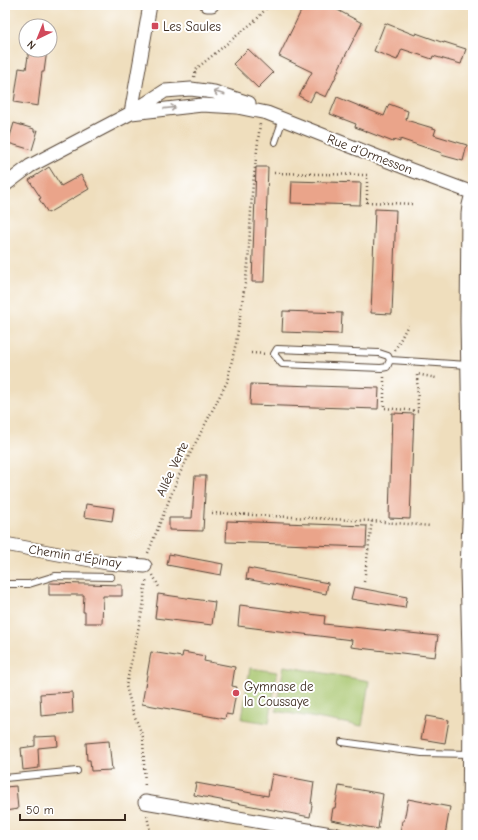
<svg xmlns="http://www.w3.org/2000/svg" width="478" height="840" viewBox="0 0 478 840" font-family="'Comic Neue',sans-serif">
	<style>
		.green { fill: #a6c46b; stroke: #707744 }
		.building { fill: #eaa48a }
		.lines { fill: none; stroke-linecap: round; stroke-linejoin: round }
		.lane-casing { stroke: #564536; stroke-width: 8 }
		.street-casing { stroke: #564536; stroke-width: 15 }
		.path { stroke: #564536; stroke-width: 2.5; stroke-dasharray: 1 3; stroke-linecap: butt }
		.lane { stroke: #fff; stroke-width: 6 }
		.street { stroke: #fff; stroke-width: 13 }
		.oneway { stroke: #a79f9a }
		.poi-dot { fill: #d1495b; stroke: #fff; stroke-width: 1.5 }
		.labels { text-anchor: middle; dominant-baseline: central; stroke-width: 4; stroke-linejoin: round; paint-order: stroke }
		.poi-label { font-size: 13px; fill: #3b2a1e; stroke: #fff; text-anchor: start }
		.street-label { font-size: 13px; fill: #3b2a1e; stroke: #fff }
	</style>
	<rect width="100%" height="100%" fill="#fff"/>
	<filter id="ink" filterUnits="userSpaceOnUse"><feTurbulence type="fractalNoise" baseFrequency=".025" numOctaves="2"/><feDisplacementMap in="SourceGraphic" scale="8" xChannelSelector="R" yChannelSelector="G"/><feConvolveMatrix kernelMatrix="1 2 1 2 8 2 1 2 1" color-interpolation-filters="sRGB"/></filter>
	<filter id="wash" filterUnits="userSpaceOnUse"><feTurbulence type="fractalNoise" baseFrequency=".012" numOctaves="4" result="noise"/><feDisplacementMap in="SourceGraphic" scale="16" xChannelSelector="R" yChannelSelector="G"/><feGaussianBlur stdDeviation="0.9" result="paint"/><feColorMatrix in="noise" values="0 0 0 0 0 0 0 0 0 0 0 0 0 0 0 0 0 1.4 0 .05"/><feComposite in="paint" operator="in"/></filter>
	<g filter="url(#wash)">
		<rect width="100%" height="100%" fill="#efdebd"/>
		<!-- green -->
		<path class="green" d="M284,666L369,681L362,726L276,711Z
			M250,668L277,672L269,723L242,719Z"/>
		<g id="blocks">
			<!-- building -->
			<path class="building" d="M304,5H328L362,23L338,70H339L326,97L315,92L310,102L299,96L312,72L279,56Z
				M385,23L415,35L416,33L444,43V42L466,49L461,64L433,56L432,59L402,49L397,60L374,51Z
				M248,49L273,73L258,88L233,64Z
				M29,50H47L44,72H42L38,106L14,102L19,68L26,69Z
				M337,97L384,116L389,104L408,111L406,120L436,129L434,135L467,145L463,161L441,155L442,153L400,139V142L394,140L393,142L355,127L356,124L330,114Z
				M14,123L34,129V132L38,130L32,150L8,143Z
				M49,167L61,186L81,175L89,189L48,213L39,199L41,198L29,180Z
				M256,167H268L264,282H252Z
				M292,181L361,183L360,205L291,203Z
				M375,209L396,210L392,314L371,313Z
				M283,311L342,313L341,334L282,332Z
				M251,384L379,388L378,409L250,405Z
				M392,413L414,414L410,519L389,518Z
				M195,476H206L203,531L169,530V518H192Z
				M86,504L114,508L112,521L84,517Z
				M227,521L367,526L366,547L226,542Z
				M169,554L223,564L221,575L167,565Z
				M248,568L328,583L326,594L246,579Z
				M49,583L122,585V596H103L102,623H85V612H83L84,595H49Z
				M354,587L407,597L405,608L351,599Z
				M158,594L215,602L212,625L155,618Z
				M240,605L325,616L324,624L438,636L435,657L351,647L352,640L238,626Z
				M151,652L182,657L183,652L205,656L204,661L235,667L232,686L237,687L232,715L226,714L225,719L142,704Z
				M72,692L73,713L41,716L40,694Z
				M426,716L449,720L445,743L421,739Z
				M57,736L58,746L38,748L39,768L23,770L21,748L35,746V737Z
				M109,741L112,770L91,771L90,760H87L86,743Z
				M272,774L314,782L311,804L312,805L310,817L194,795L196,783L268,796Z
				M16,786L18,809L5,811V787Z
				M339,786L383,794L378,829L331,820L333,808H335Z
				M408,799L450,807L445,835H412L400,833L402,821H404Z"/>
		</g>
	</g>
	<g filter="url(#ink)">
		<use href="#blocks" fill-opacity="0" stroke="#564536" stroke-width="1"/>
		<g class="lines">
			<!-- lane casing -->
			<g class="lane-casing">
				<path id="lane" d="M275,142L283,119
					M277,349L379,353L388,356L390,360L387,367L381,368L282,364L274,354Z
					M390,360L468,365
					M5,584H29L55,576L111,577
					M342,742L422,753L471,754
					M5,778L77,771"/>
			</g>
			<!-- street casing -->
			<g class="street-casing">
				<path id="street" d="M207,5H212
					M131,113L202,105L237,107L267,113L411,170L473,193
					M131,113L150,5
					M5,185L30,166L131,113L165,91L191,89L214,92L249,103
					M5,544L107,563L145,566
					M145,802L337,835
					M469,835L470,698L467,568L470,500L467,321L468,214L469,205L472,193"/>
			</g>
			<!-- path -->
			<path class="path" d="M194,77L196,69L257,19L269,5
				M274,173L367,175V202L413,204
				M395,350L408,325
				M251,353L266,354
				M384,377V408L418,411L417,374L436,378
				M212,513L372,521L431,526
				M148,553L179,475L227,382L236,343L248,264L252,193L260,124
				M153,575L160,589
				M364,582L372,521
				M145,789L143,737L133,712L126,686L144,602V591L147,579
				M147,816L151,835"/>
			<!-- lane -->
			<use href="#lane" class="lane"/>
			<!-- street -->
			<use href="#street" class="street"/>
		</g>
		<!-- one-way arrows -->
		<defs><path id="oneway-shaft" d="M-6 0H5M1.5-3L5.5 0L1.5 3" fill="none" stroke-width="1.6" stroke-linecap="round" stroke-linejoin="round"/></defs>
		<g class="oneway">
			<use href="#oneway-shaft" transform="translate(219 93) rotate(-163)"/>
			<use href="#oneway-shaft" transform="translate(170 108) rotate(-6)"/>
		</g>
	</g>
	<!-- markers -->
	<g class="poi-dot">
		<rect x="151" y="22" width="8" height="8" rx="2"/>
		<circle cx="236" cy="693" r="4"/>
	</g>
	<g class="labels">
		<!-- poi labels -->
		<g class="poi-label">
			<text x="163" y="26">Les Saules</text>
			<text x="244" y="686">Gymnase de<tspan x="244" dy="15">la Coussaye</tspan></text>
		</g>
		<!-- street labels -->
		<g class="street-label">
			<text transform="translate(370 154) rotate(21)">Rue d'Ormesson</text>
			<text transform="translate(172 469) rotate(-65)">Allée Verte</text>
			<text transform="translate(75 556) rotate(9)">Chemin d'Épinay</text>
		</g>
	</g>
	<!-- margin -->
	<rect width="478" height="840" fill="none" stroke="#fff" stroke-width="20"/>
	<!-- north arrow -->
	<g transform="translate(38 38) rotate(223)"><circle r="19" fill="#ffffff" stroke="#b1aaa5"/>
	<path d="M0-3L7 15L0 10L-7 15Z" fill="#d1495b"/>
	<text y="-6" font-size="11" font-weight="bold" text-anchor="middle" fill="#3b2a1e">N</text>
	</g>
	<!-- scale -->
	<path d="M20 814v6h105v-6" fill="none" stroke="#3b2a1e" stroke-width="2"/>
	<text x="26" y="814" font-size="12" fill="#3b2a1e" stroke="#ffffff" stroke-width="3" paint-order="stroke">50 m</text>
</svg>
